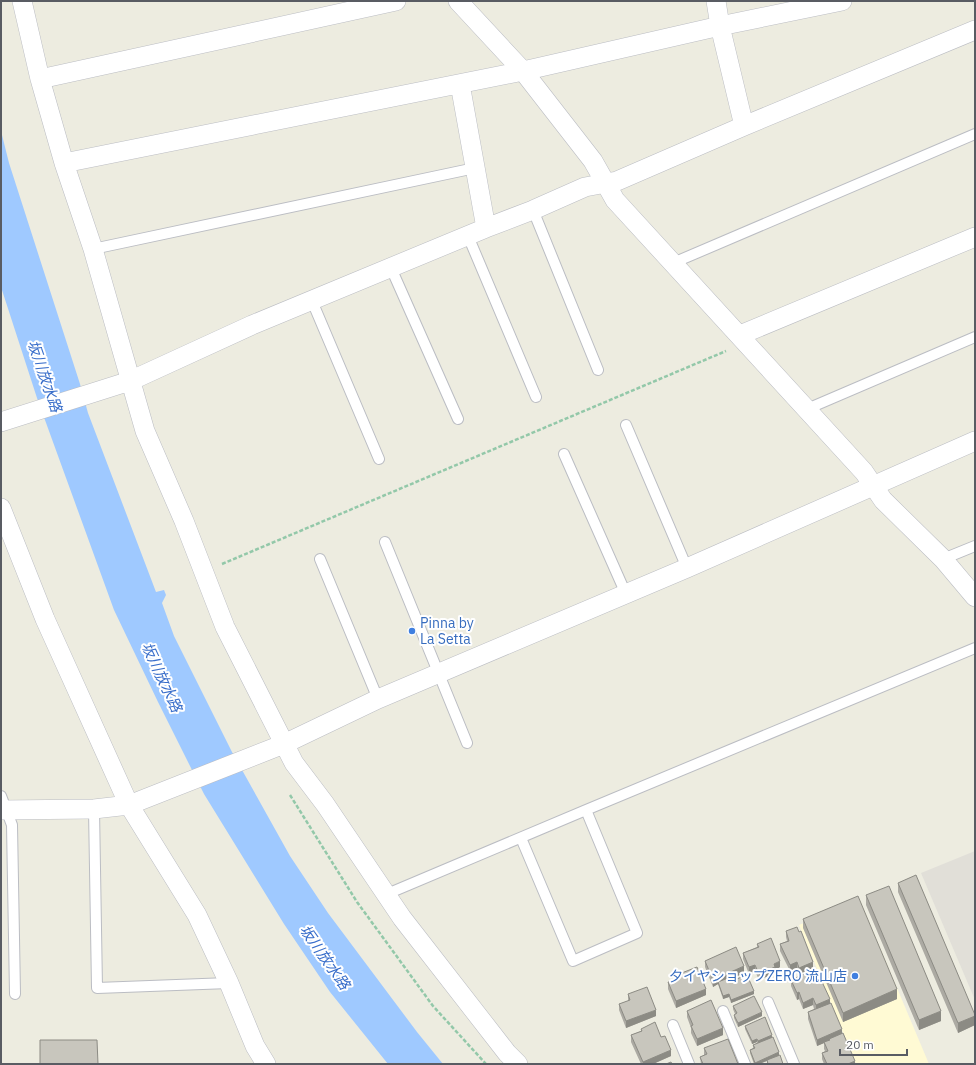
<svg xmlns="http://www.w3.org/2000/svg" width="976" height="1065" viewBox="0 0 976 1065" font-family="'IBM Plex Sans','Noto Sans JP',sans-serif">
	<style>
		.commercial { fill: #fffad4 }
		.industrial { fill: #e1dfd8 }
		.water { fill: #9fc9ff }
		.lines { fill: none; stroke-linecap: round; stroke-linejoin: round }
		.lane-casing { stroke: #bbbdc3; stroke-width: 12 }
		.street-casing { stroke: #bbbdc3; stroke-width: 20 }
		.path { stroke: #93c8a9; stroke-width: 2.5; stroke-dasharray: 4 2; stroke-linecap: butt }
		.lane { stroke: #fff; stroke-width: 10 }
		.street { stroke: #fff; stroke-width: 19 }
		.wall { fill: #acaaa3 }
		.shaded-wall { fill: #8c8b84 }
		.building { fill: #c8c6bd; stroke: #8c8b84 }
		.shop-dot { fill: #3f7fe0; stroke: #fff; stroke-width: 1.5 }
		.labels { text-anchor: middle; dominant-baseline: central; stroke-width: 4; stroke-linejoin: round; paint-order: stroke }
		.shop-label { font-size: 14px; fill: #366cbe; stroke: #fff; text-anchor: start }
		.water-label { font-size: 15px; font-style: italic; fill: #396eca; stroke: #fff }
	</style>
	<rect width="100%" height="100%" fill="#edece0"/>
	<!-- commercial -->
	<path class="commercial" d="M860,900L929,1064H856L799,925Z"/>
	<!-- industrial -->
	<path class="industrial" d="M975,851V1000L921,873Z"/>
	<!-- water -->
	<path class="water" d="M1,131L9,163L80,384L88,413L156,592L164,590L166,595L162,603L174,636L232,752L290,856L328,913L417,1032L443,1064H388L330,992L284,924L204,794L158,702L114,610L37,398L1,287Z"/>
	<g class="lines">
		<!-- lane casing -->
		<g class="lane-casing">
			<path id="lane" d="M533,210L598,370
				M468,236L536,397
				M93,249L475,168
				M673,263L975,134
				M391,268L458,419
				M312,301L379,459
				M807,409L975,337
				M626,425L687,568
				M564,454L626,594
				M385,542L467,743
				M320,559L378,699
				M943,559L975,546
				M1,796L12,825L15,994
				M94,809L97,988L229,983
				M521,838L573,961L637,933L586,810
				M387,894L586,810L975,648
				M768,1002L794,1064
				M723,1011L745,1064
				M673,1025L689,1064"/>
		</g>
		<!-- street casing -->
		<g class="street-casing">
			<path id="street" d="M22,1L40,79L64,163L93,249L145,431L184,521L225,627L294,763L325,804L402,918L507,1053L518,1064
				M458,1L523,71L593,161L615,200L864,472L883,500L943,559L975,597
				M716,1L720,26L744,126
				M40,79L396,1
				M460,84L486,228
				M64,163L523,71L720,26L842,1
				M740,335L975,237
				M1,422L130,381L252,325L486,228L533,210L585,187L617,181L744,126L975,30
				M1,508L45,619L129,805L197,915L229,983L255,1046L266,1064
				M1,810L94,809L129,805L284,744L378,699L687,568L975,441"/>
		</g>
		<!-- path -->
		<path class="path" d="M222,564L726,351
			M290,795L357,902L433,1006L486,1064"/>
		<!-- lane -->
		<use href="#lane" class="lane"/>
		<!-- street -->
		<use href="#street" class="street"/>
	</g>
	<!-- wall -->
	<path class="wall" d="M898,883L975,1015V1025L958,1033L898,892Z
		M866,895L941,1021L919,1030L866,905Z
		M803,919L897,999L843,1022L803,928Z
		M786,931L813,968L799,974L797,968L790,971L780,951V944L787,941L786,937Z
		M757,944L780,967L775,970V973L759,980L755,971L749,974L743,959V953L757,947Z
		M705,961L744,973L733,978L734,980L754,994L731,1003L729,997L723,999L718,984L713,987L705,967Z
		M674,976L706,995L676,1008L668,989V982L674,980Z
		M791,980L830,1003L842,1033L855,1063L857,1064H824L822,1059V1053L825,1051L824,1049V1043L817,1046L808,1019V1012L814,1009L813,1005L803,1009L799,999L797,1000L791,986Z
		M628,994L656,1016L626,1028L619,1010V1004L628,1001Z
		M733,1006L762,1016L738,1027L734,1018V1015L735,1014L733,1009Z
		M687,1011L723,1035L697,1046L691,1033V1028L687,1017Z
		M745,1026L772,1038L783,1064H767V1061L759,1064H754L750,1053V1050L753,1048V1045L757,1043V1042L752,1044L745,1029Z
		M641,1029L661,1037L671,1056L653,1064H641L631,1042V1035L641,1031Z
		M704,1048L738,1064H701L700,1057L704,1055Z"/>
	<!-- shaded-wall -->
	<path class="shaded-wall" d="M780,961V967L775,970V973L759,980V974L774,964Z
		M797,962V968L790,971V965Z
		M813,962V968L799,974V968Z
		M755,965V971L749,974V967Z
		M744,966V973L719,984L718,982V984L713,987V980Z
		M706,989V995L676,1008V1001Z
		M897,989V999L843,1022V1013Z
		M754,991V994L731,1003V1000Z
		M799,992V999L797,1000V993Z
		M729,994V997L723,999V996Z
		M813,998V1005L803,1009V1003Z
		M830,999V1006L816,1012V1005Z
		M656,1010V1016L626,1028V1021Z
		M941,1011V1021L919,1030V1020Z
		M762,1012V1016L738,1027V1023Z
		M975,1016V1025L958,1033V1023Z
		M723,1028V1035L697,1046V1039Z
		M842,1029V1036L829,1039V1041L817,1046V1040Z
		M772,1035V1038L758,1044V1041Z
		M757,1039V1042L752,1044V1041Z
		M671,1050V1056L653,1064H643V1062Z
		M779,1052V1056L759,1064H755V1063Z
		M855,1061V1064H848Z"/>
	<!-- building -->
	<path class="building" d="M916,875L975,1015V1016L958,1023L898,883Z
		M889,886L941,1011L919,1020L866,895Z
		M858,896L897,989L843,1013L803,919Z
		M797,927L799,932L801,931L813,962L799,968L797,962L790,965L780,944L789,941L786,931Z
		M771,938L780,961L774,964L775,967L759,974L755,965L749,967L743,953L759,947L757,944Z
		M736,947L744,966L713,980L705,961Z
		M697,967L706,989L676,1001L668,982L675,979L674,976Z
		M816,969L830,999L816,1005L813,998L803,1003L799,992L797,993L791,980Z
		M747,975L754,991L731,1000L729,994L723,996L718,982L733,976L734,980Z
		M647,987L656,1010L626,1021L619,1004L630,1000L628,994Z
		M754,996L762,1012L738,1023L734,1015L737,1013L733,1006Z
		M711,1000L723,1028L697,1039L691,1026L693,1025L687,1011Z
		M831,1003L842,1029L817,1040L808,1012Z
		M765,1017L772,1035L758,1041L757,1039L752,1041L745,1026Z
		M655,1022L661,1037L665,1036L671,1050L643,1062L631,1035L642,1031L641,1029Z
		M843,1033L855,1061L848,1064H827L822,1053L828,1051L824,1042L830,1040L829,1039Z
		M773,1037L779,1052L755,1063L750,1050L755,1048L753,1045Z
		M728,1039L738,1064H703L700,1057L707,1054L704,1048Z
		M40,1040H97L98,1064H40Z
		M780,1055L783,1064H767H768L767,1060Z
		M671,1062L672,1064H666Z"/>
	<!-- markers -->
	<g class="shop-dot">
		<circle cx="412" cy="631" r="4"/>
		<circle cx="855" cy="976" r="4"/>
	</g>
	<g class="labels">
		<!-- shop labels -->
		<g class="shop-label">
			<text x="420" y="623">Pinna by<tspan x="420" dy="16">La Setta</tspan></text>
			<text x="847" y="976" text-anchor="end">夕イヤショップZERO 流山店</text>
		</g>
		<!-- water labels -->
		<g class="water-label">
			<text transform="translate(45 376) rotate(71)">坂川放水路</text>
			<text transform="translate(162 677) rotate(65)">坂川放水路</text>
			<text transform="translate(325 957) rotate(55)">坂川放水路</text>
		</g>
	</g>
	<!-- border -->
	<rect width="976" height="1065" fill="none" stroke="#595c63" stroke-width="4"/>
	<!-- scale -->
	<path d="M840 1049v6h67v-6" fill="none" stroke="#595c63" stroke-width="2"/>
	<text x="846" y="1049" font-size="12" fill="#595c63" stroke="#ffffff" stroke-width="3" paint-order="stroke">20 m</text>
</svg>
